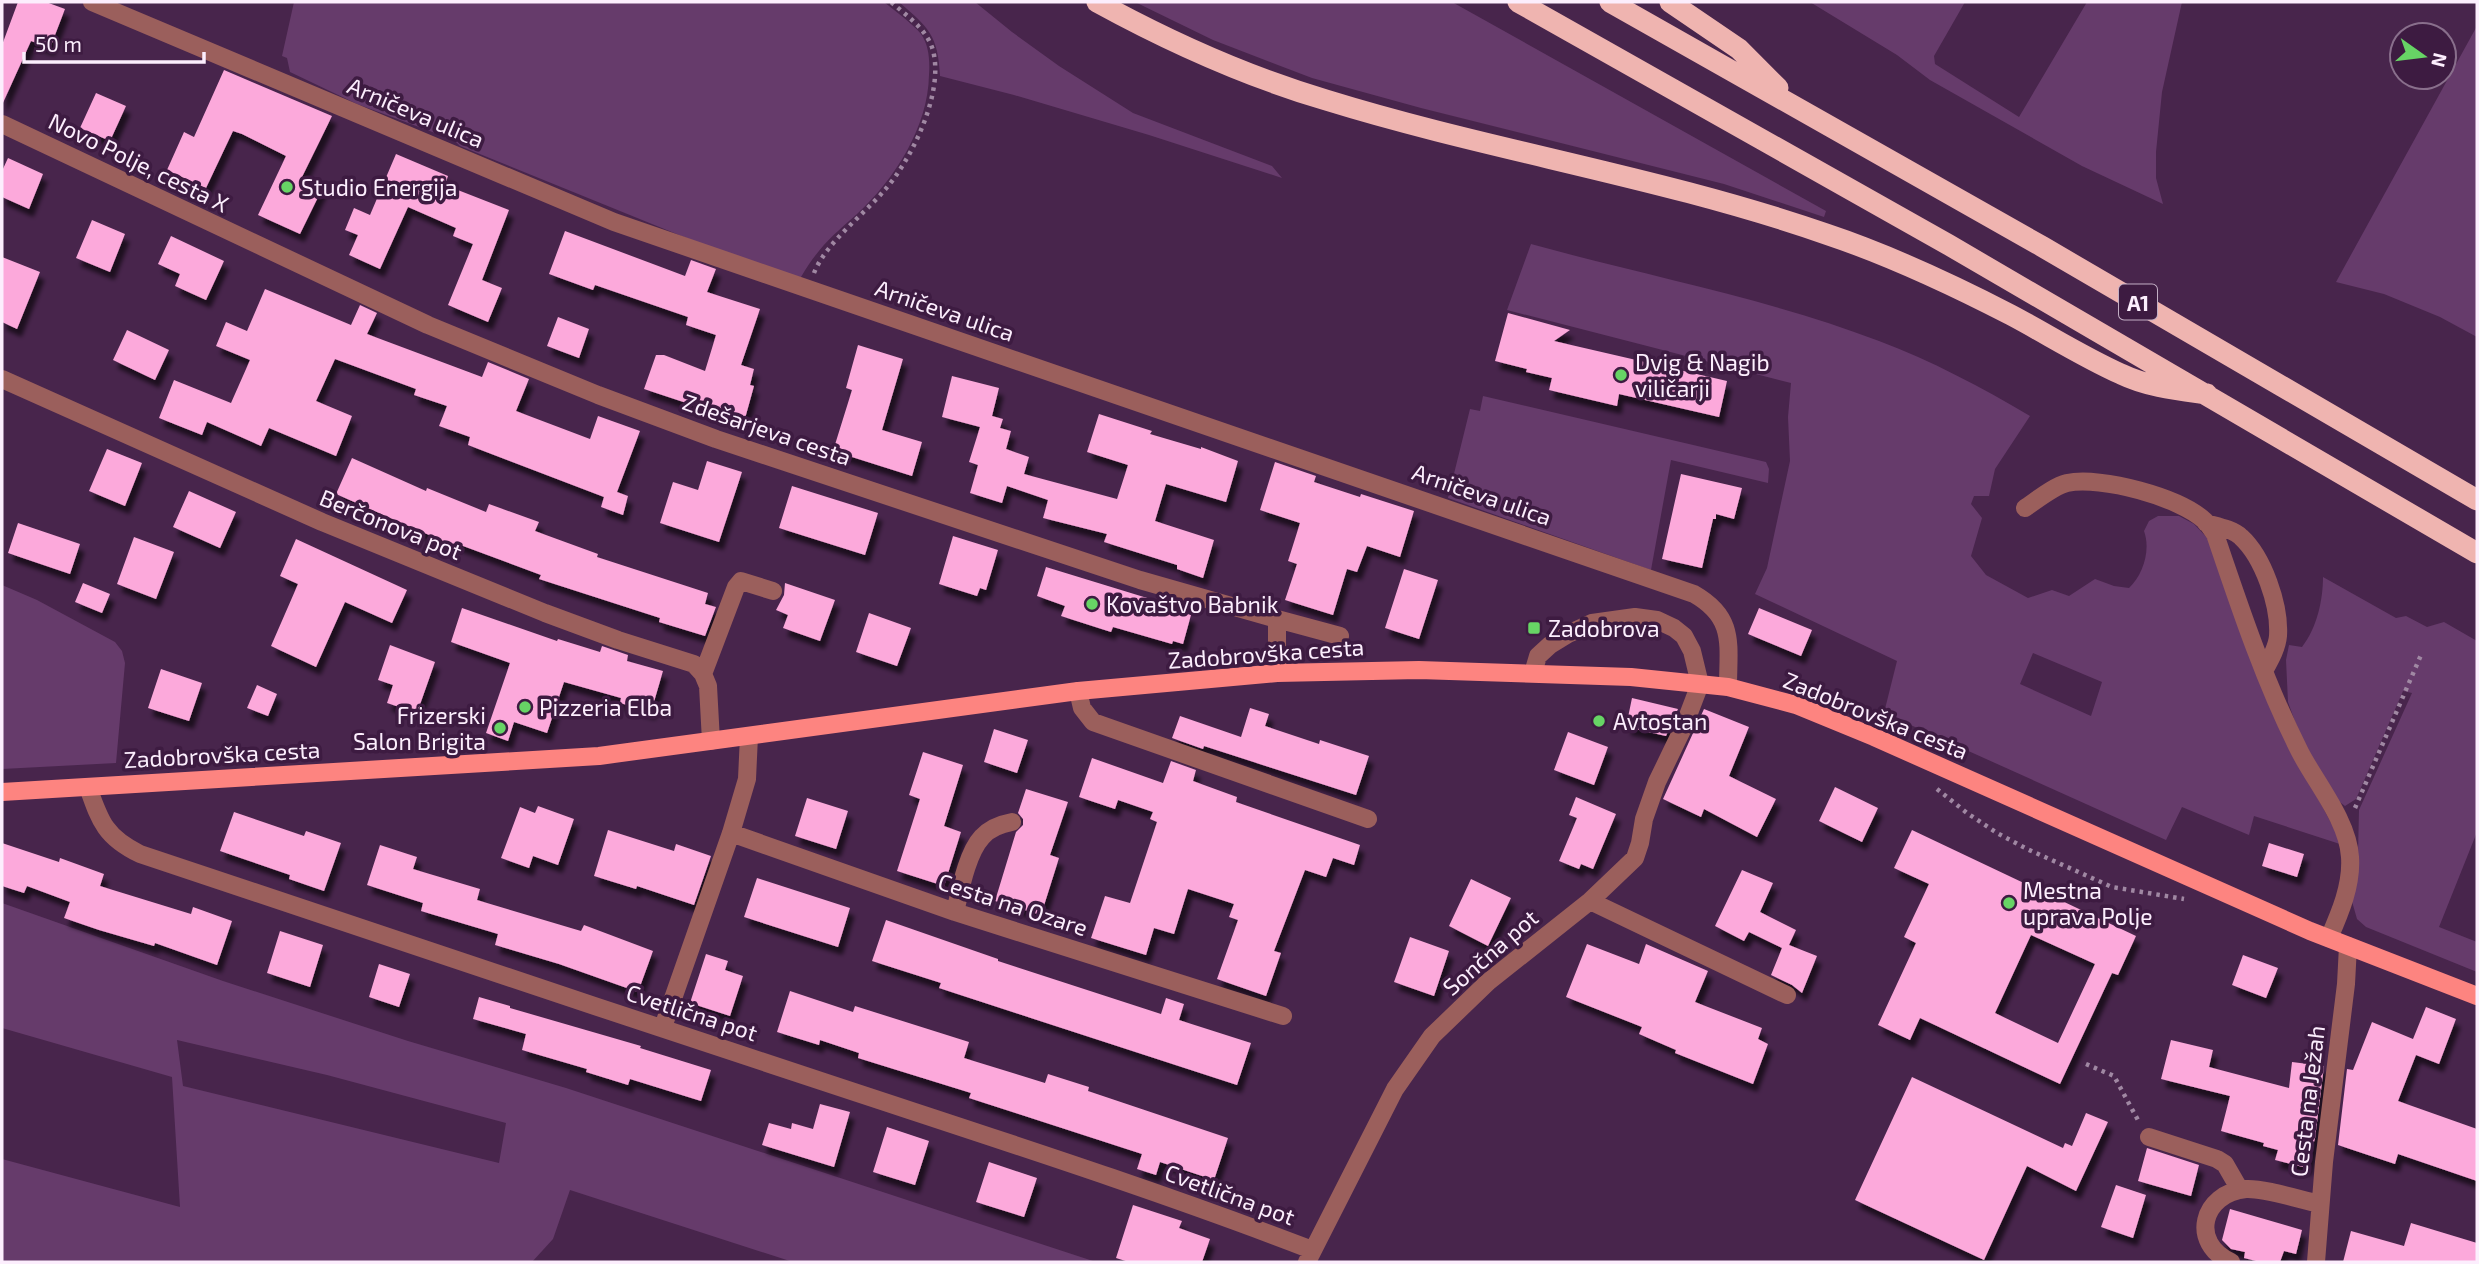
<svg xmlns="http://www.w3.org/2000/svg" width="2479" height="1264" viewBox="0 0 2479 1264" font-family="'Exo 2',sans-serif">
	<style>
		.green { fill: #663b6b; fill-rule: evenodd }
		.building { fill: #fca9db; fill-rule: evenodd; filter: url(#shadow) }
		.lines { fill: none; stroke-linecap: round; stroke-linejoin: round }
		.path { stroke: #a088a3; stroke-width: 4.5; stroke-dasharray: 3.5 5; stroke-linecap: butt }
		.minor { stroke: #9b5f5c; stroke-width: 18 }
		.major { stroke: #fd8480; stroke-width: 18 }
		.highway { stroke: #efb4b0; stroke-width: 21 }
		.poi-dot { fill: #67d465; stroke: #3d1b41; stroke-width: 2.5 }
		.labels { text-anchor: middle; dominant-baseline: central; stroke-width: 7; stroke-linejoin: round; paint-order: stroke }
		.shield { fill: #3d1b41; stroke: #c3afc5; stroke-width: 2 }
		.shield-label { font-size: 21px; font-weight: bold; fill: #fceefd }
		.street-label { font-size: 23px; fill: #fceefd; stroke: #3d1b41 }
		.poi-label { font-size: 23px; fill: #fceefd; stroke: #3d1b41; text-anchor: start }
	</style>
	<defs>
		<filter id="shadow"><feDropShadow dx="4.5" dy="8" stdDeviation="2" flood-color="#0009"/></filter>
	</defs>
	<rect width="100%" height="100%" fill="#48254c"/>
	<!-- green -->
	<path class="green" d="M294,2H884C895,11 912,23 921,34C929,45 930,61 929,75C928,127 895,179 857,214C832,236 818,248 801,277L780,276L460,146L454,140L357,104L290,72L287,58L282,56Z
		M899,2H975L1012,32L1059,66L1133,113L1272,166L1282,178L1149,135L1014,95L940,76C938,35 929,28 899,2Z
		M1135,2H1452L1826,211L1824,217L1724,184L1421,108L1312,78L1213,40Z
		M1810,2H1965L1934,56L1935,64L2019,117L2087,2H2182L2162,92L2156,152V178L2163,204L2082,166L1930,80L1897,55Z
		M2477,26V337L2440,317L2384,294L2336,282Z
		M1531,244C1646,276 1767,298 1879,341C1932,361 1981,387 2030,416L1995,469L1989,496H1974L1971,504L1982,518L1971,556L1986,575L2028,598L2052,590L2069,596L2095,579L2114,586L2129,588C2143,575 2151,550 2144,531L2149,521L2158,516H2179L2194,524L2212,543L2288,743L2343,845L2254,816L2249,835L2182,807L2166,840L1884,713L1897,661L1755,594L1767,568L1790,461L1788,417L1791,383L1507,310ZM2033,653L2102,682L2091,716L2020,684Z
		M1483,396L1766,462L1769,469L1768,483L1671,460L1651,570L1448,498L1470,409L1480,411Z
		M2323,577L2396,618L2406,616L2427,627L2444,622L2477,641V832L2439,927L2477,942V972L2366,927L2357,919L2351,898L2358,854L2359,810L2412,693L2403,691L2356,799L2345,806L2333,797L2303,744L2288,702L2286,660L2289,645L2302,647C2317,628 2323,600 2323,577Z
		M2,585L37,600L115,642L122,651L125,663L116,763L2,769Z
		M2,903L223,981L408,1041L566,1088L1093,1261L793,1262L570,1190L553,1239L532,1262H2V1159L180,1207L172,1077L2,1028ZM177,1040L327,1075L506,1123L499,1163L183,1086Z"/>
	<!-- building -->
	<path class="building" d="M18,2H46L65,9L50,48L31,41L2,105V45Z
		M224,70L332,116L302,177L323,187L300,234L258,215L286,156L242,134L233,131L206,188L167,170L184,132L194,137Z
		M96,93L126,106L110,141L80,128Z
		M396,154L448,176L445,185L509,210L482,280L502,288L488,322L448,305L473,244L453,236L456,228L408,207L380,269L349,255L358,235L345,230L354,208L370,215Z
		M8,158L43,174L29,209L2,197V171Z
		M92,220L125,234L110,272L76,258Z
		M565,231L685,276L691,260L716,269L707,292L760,309L741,365L754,369L750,385L754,386L744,422L644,389L656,355H664L705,371L716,335L686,325L688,317L595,285L593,290L549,274Z
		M171,236L224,261L206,300L175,286L180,274L158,264Z
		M2,257L40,272L17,329L2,322Z
		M265,289L351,325L360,305L377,313L367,334L482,377L488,362L529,379L516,411L590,439L598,416L640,431L617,492L628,496L623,515L601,507L604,497L468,445L470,437L439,426L447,406L414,395L416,389L335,359L316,401L352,416L336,456L269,428L261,446L207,422L202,435L159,418L174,380L231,403L250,360L216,346L226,322L247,331Z
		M1508,313L1570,330L1554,341L1727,381L1719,417L1619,394L1617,406L1549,390L1552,378L1526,372L1527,369L1495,361Z
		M558,317L589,329L579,358L547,346Z
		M127,330L169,350L155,380L113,360Z
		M858,345L903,359L882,430L922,442L912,476L833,451L852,390L846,388Z
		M952,376L999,388L992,416L1003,419L1000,428L1011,431L1006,449L1029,457L1024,474L1117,499L1128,465L1087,452L1099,414L1152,431L1150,434L1201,449V447L1238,461L1226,502L1166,484L1155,521L1214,540L1203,578L1177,569V565L1104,542L1107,534L1043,518L1048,500L1007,486L1002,503L970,493L978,465L969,462L980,427L942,417Z
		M107,449L142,463L125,506L89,491Z
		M352,458L426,491L427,488L486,512L489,504L539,522L535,531L598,554L597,557L708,593L705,604L716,607L705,636L659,622L660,618L539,579L541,575L455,543L454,546L336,494Z
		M707,461L742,472L719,542L660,523L673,482L698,490Z
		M1275,462L1316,476L1314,482L1360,497L1361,494L1414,511L1400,557L1367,546L1357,572L1347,569L1333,615L1285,600L1297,564L1288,561L1300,523L1260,510Z
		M1681,474L1742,488L1734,519L1716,514V519H1713L1702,568L1662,559Z
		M792,486L878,513L865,555L779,528Z
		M189,491L236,512L220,548L173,527Z
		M18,523L80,544L70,574L8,553Z
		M953,536L998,550L986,590L980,588L977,596L939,584Z
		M134,537L174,552L156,599L117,584Z
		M296,539L407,590L392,623L345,602L316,667L271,646L298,584L280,576Z
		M1046,567L1170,605L1169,609L1191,615L1183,644L1173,641L1172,644L1113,627L1111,632L1061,616L1065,606L1037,596Z
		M1404,569L1438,580L1419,639L1385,628Z
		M83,583L110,594L102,613L75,602Z
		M785,583L835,600L820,641L783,628L788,615L776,610L784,595Z
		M462,608L557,641L558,639L600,652L602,646L628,655L627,661L663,671L651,712L620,703L621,698L564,682L547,733L514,722L508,741L486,733L510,663L451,642Z
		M1759,608L1812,630L1801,656L1748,634Z
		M869,613L911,628L897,666L856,652Z
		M390,645L435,662L417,713L387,703L393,685L378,680Z
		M161,669L202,683L189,721L148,708Z
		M257,685L277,694L268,716L247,708Z
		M1632,698L1678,709L1666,736L1626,727Z
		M1250,708L1269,714L1265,726L1319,744L1320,740L1369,756L1356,795L1204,746L1203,749L1172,738L1180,716L1241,737Z
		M1704,709L1749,727L1729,776L1776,799L1757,837L1704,809L1701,817L1663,799Z
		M994,729L1028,740L1017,773L984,762Z
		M1568,732L1608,747L1594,785L1554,770Z
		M923,752L963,765L944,826L961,832L944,886L897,871L920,799L909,795Z
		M1092,758L1163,783L1171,761L1196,770L1193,781L1237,797L1236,802L1360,845L1354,865L1333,858L1326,877L1305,870L1274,951L1281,953L1266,996L1217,979L1238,920L1229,917L1234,904L1188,889L1174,934L1154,928L1146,955L1091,938L1105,896L1130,903L1157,822L1150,819L1153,812L1118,800L1115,809L1079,797Z
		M1835,787L1878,808L1862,842L1819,821Z
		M1026,789L1068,802L1050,855L1059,858L1041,915L995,901L1016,832L1023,825V819L1018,813Z
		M1576,797L1616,814L1593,869L1581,864L1579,869L1559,861L1577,818L1569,815Z
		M807,798L848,811L836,849L795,836Z
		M538,806L574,819L558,865L533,856L529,868L501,858L520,807L535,813Z
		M234,812L304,836L306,831L341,843L324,891L289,879L290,875L220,851Z
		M608,830L674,851L676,844L711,856L694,905L637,886L636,889L594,876Z
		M1912,830L2136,936L2118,975L2112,973L2060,1084L1920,1018L1910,1040L1878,1025L1916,943L1904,937L1929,884L1894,868ZM2031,935L2095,964L2058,1043L1995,1013Z
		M2,843L59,862L60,858L104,874L100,886L191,914L193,907L232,921L217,965L155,943L154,946L99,930L64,918L70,902L27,886L24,893L2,886Z
		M2269,843L2304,854L2297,877L2262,866Z
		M380,845L417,857L413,869L480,889L477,900L581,931L584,925L653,951L638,992L559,964L495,945L498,934L421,911L423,903L367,885Z
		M1742,870L1773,883L1760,912L1796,930L1789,945L1817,956L1802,993L1792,985L1771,975L1782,948L1749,932L1744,941L1715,926Z
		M757,878L850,908L838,947L744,917Z
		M1471,879L1511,898L1488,946L1449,926Z
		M886,920L998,959V961L1161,1014L1166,998L1184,1004L1179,1020L1251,1043L1237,1085L939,988L941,983L872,961Z
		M280,931L323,945L310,987L267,973Z
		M1410,937L1449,951L1434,996L1394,982Z
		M1587,944L1639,964L1646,944L1708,971L1695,1002L1762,1028L1758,1039L1768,1044L1753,1084L1675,1053L1676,1050L1639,1034L1642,1027L1566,997Z
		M706,954L728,961L725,970L743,976L730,1016L690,1003Z
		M2243,955L2278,968L2266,998L2232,985Z
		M379,964L410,974L399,1007L369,997Z
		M790,991L853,1012L855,1006L969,1042L964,1058L1045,1083L1048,1074L1089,1087L1088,1091L1228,1138L1214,1180L1160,1162L1156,1175L1137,1169L1142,1154L969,1098L971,1093L858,1058L859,1053L820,1040L819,1045L777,1032Z
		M479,997L510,1006V1008L641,1046L640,1048L711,1070L701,1101L630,1079L628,1085L586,1072L587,1069L522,1050L526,1034L473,1019Z
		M2426,1007L2456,1019L2439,1064L2416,1055L2398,1101L2477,1129V1181L2398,1154L2395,1164L2338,1145L2347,1069L2353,1070L2372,1022L2413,1039Z
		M2171,1040L2213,1050L2209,1067L2289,1088L2292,1062L2324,1066L2315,1138L2307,1168L2275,1160L2278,1150L2263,1146L2264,1143L2221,1131L2230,1096L2161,1079Z
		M1912,1077L2063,1148L2065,1143L2072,1146L2086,1113L2108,1122L2076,1191L2027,1166L1984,1260L1855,1200Z
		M820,1104L850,1112L834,1167L762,1145L769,1123L791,1129L792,1123L813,1129Z
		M887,1127L929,1141L915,1185L873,1172Z
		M2147,1148L2199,1165L2191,1196L2138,1181Z
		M989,1162L1037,1178L1024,1217L976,1202Z
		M2116,1185L2146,1195L2133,1238L2101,1227Z
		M1133,1205L1182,1221L1179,1228L1210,1239L1202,1262H1129L1116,1258Z
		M2230,1209L2302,1230L2296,1254L2284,1251L2280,1262H2260L2244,1258L2245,1252L2231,1249L2222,1240Z
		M2411,1223L2477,1243V1262H2343L2351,1231L2404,1246Z"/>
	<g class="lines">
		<!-- path -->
		<path class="path" d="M814,273C826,243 861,217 883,192C911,161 942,97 934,55C930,31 907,16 891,2
			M1937,789L1967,813L1997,833L2027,849L2112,887L2184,899
			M2355,808L2421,655
			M2086,1064L2114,1076L2139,1122"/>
		<!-- minor -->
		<path class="minor" d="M92,2L614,222L1694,594C1736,618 1728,645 1728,687
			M2,124L428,325L598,395L716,439L1140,580L1277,619V673
			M2,379L322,522L545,613L618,640L694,664L703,674L708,686L711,741
			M2025,508C2037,500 2054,486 2067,483C2101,476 2180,497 2205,521C2209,525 2212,530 2215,534C2240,608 2265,683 2300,752C2316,783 2348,821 2350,857C2352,885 2340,913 2329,938
			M2206,523C2216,526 2233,529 2241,537C2263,557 2280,605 2278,636C2277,648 2270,660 2264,671
			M1277,619L1340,636
			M703,674L736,587L741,581L773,591
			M1078,691L1082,708L1093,722L1368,819
			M88,787C100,821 105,837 140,854C368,932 596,1006 824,1082C987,1136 1151,1188 1312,1250
			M731,833L955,912L1283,1016
			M1590,901L1787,995
			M955,912C960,891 967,853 982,837C990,828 1001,824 1012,822
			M663,1027L731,833L747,779L749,736
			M2149,1137L2217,1159L2225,1164L2240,1190
			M1307,1262L1395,1089L1432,1036L1488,982L1590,901L1635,858L1640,843L1644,819L1657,782L1684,726L1700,684L1692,651L1684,636L1674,628L1657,620L1635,617L1592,623L1568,634L1550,645L1538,656L1533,673
			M2231,1262C2189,1243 2202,1193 2246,1189C2264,1188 2301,1200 2320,1204
			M2316,1262L2324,1162L2346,984L2348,946"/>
		<!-- major -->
		<path class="major" d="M2,792L599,756L1078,691L1277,673L1419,670L1631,677L1728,687L1796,705L1874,737L2310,931L2477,996"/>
		<!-- highway -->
		<path class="highway" d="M1097,2C1170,42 1245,76 1326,100C1491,151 1662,177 1826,234C1889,255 1951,284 2011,315C2047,334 2083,357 2121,374C2148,387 2178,390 2207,394
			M1518,2L1949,245L2477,553
			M1610,2L2043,247L2477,500
			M1670,2L1739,49L1778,88"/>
	</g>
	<!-- markers -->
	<g class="poi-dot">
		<circle cx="287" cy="187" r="7"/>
		<circle cx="1621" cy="375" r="7"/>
		<circle cx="1092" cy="604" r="7"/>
		<rect x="1527" y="621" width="14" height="14" rx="3.5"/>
		<circle cx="525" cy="707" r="7"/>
		<circle cx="1599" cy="721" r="7"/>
		<circle cx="500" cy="728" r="7"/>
		<circle cx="2009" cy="903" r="7"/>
	</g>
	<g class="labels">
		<!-- shield labels -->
		<rect class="shield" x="2119" y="284.5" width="38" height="35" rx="5"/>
		<g class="shield-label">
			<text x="2138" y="302">A1</text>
		</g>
		<!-- street labels -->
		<g class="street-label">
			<text transform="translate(416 112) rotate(23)">Arničeva ulica</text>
			<text transform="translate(139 162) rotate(26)">Novo Polje, cesta X</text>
			<text transform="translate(945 310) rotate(19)">Arničeva ulica</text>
			<text transform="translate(767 429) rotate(19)">Zdešarjeva cesta</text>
			<text transform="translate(1482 494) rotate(19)">Arničeva ulica</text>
			<text transform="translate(391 524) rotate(22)">Berčonova pot</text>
			<text transform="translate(1266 653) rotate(-4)">Zadobrovška cesta</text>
			<text transform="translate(1876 715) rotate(22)">Zadobrovška cesta</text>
			<text transform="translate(222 754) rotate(-3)">Zadobrovška cesta</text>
			<text transform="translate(1013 904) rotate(18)">Cesta na Ozare</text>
			<text transform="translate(1490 952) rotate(-41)">Sončna pot</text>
			<text transform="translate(692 1012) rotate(18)">Cvetlična pot</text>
			<text transform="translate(2307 1101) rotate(-83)">Cesta na Ježah</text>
			<text transform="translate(1230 1194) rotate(20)">Cvetlična pot</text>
		</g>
		<!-- poi labels -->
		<g class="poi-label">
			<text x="301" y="187">Studio Energija</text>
			<text x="1635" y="362">Dvig &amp; Nagib<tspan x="1635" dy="26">viličarji</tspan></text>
			<text x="1106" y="604">Kovaštvo Babnik</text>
			<text x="1548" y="628">Zadobrova</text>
			<text x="539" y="707">Pizzeria Elba</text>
			<text x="486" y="715" text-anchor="end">Frizerski<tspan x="486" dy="26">Salon Brigita</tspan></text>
			<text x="1613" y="721">Avtostan</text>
			<text x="2023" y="890">Mestna<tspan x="2023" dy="26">uprava Polje</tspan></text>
		</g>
	</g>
	<!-- border -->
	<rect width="2479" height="1264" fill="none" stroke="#fceefd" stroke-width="7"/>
	<!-- north arrow -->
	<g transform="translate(2423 56) rotate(104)"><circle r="33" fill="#3d1b41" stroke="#896f8c" stroke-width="2"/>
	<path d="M0-5L12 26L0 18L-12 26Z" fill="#67d465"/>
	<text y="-10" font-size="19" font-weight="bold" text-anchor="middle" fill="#fceefd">N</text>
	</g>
	<!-- scale -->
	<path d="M24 52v10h180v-10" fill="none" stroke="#fceefd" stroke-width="3.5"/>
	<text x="35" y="52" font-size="21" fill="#fceefd" stroke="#3d1b41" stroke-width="5" paint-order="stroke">50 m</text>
</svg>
